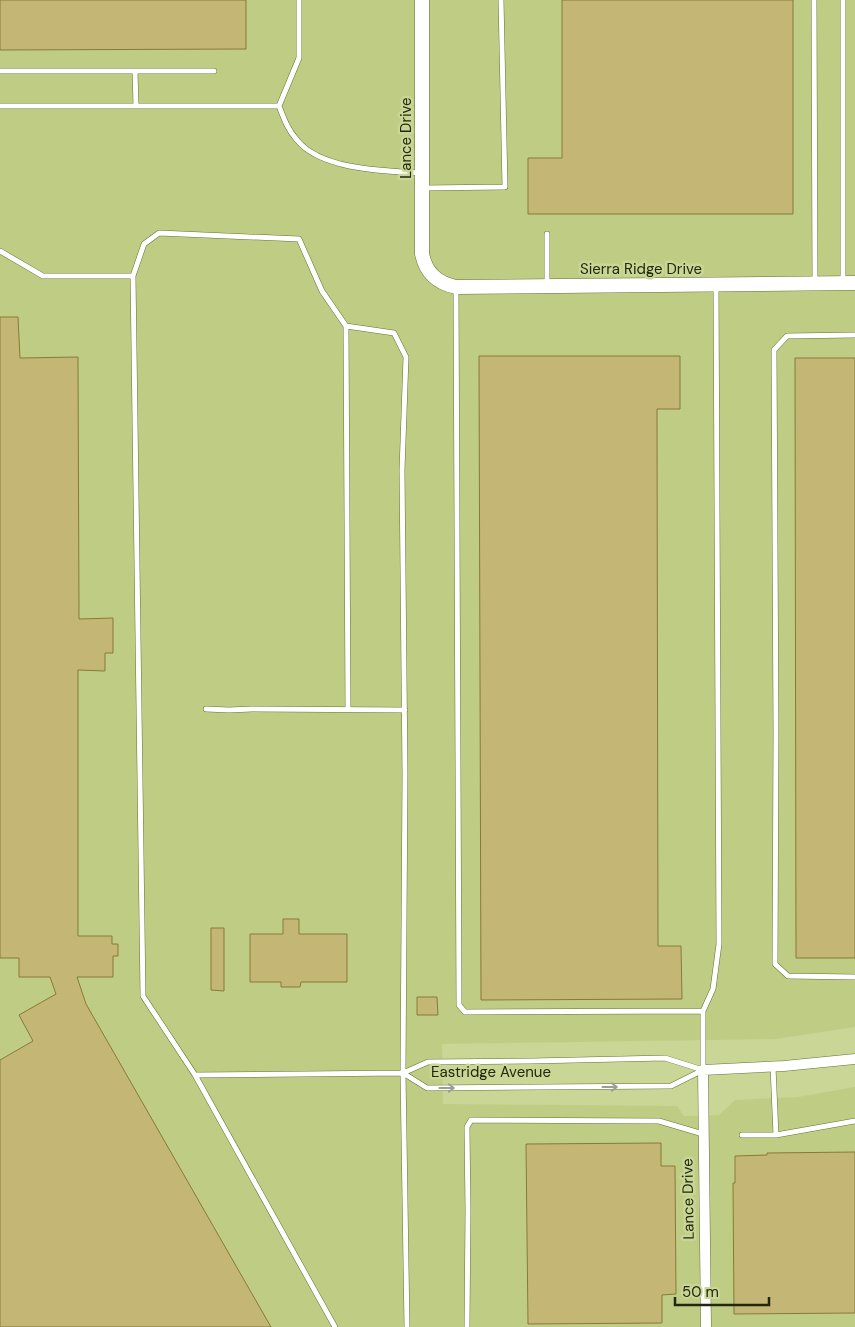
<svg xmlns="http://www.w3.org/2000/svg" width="855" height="1327" viewBox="0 0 855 1327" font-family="'DM Sans',sans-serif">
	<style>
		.built { fill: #bfcd84 }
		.building { fill: #c4b675; stroke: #877a39 }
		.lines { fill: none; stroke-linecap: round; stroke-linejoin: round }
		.lane-casing { stroke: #667133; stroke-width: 6 }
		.street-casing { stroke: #667133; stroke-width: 11 }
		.secondary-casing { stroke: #667133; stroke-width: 15 }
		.lane { stroke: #fff; stroke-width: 5 }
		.street { stroke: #fff; stroke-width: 10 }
		.secondary { stroke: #fff; stroke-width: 14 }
		.oneway { stroke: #9c9e93 }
		.labels { text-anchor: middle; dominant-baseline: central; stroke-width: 5; stroke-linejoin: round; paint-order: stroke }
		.street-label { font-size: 15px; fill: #23270e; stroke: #c9d695 }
	</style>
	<rect width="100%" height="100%" fill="#c9d695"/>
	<!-- built -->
	<path class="built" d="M0,0H855V1027L776,1039L442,1044L443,1104L677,1106L684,1116L719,1115L735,1100L798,1097L855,1087V1327H0Z"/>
	<!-- building -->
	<path class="building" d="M0,0H246V49L0,50Z
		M562,0H793V214H528V158H562Z
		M0,317H18L20,358L78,357L79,619L113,618V653H105V671L78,670V936H112V944H118V956H113V977H77L86,1004L271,1327H0V1060L33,1041L19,1015L56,994L50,977H19V958H0Z
		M479,356H680V409H657L658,946H681L682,999L481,1000Z
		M795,358H855V958H796Z
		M283,919H299V934H347V982H301L300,987H281V982H250V934H283Z
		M211,928H224V991L211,990Z
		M417,997H437L438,1015H417Z
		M661,1143V1166H675L676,1294L662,1295V1323L528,1324L526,1144Z
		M855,1152V1313L734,1314L733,1183H735V1156L767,1155V1153Z"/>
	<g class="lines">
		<!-- lane casing -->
		<g class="lane-casing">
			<path id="lane" d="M814,0L815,283
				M0,71H214
				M135,71L136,106
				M0,106H279C284,119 288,130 297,140C321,170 385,171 421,173
				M279,106L299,58V0
				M424,188L505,187L501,0
				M547,234V286
				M0,251L43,276H133L143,996L195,1075L403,1073L428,1062L532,1061L665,1058L703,1070
				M133,276L144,244L159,233L299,239L322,291L346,326L394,333L406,357L402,470L405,774L403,1073L407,1327
				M843,283V0
				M456,289L459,1005L465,1012L703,1011V1070
				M346,326L348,710
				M855,335L787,336L774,350L776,733L775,964L788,976L855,977
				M206,709L229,710L252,709L405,710
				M703,1011L713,989L719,944L716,285
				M773,1067L776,1135L855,1121
				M403,1073L427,1088L671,1086L703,1070
				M195,1075L335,1327
				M742,1135H776
				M467,1327L468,1211L467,1127L471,1120L659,1121L703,1134"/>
		</g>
		<!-- street casing -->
		<g class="street-casing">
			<path id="street" d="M706,1327L703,1070L784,1066L855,1059"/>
		</g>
		<!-- secondary casing -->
		<g class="secondary-casing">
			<path id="secondary" d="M422,0V254C426,273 437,283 456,287L855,283"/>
		</g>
		<!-- lane -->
		<use href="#lane" class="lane"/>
		<!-- street -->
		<use href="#street" class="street"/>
		<!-- secondary -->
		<use href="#secondary" class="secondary"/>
	</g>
	<!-- one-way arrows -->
	<defs><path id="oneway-shaft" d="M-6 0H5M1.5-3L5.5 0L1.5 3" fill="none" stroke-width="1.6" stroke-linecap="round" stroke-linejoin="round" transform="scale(1.25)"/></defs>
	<g class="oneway">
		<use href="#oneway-shaft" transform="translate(610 1087)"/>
		<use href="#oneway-shaft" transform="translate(447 1088)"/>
	</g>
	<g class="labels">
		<!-- street labels -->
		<g class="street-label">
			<text transform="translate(406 138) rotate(-90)">Lance Drive</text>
			<text x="641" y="269">Sierra Ridge Drive</text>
			<text x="491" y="1072">Eastridge Avenue</text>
			<text transform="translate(688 1199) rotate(-91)">Lance Drive</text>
		</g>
	</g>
	<!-- scale -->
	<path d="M675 1297v8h94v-8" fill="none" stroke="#23270e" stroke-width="2.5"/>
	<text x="682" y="1297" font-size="15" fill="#23270e" stroke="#c9d695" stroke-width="4" paint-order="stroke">50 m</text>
</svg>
